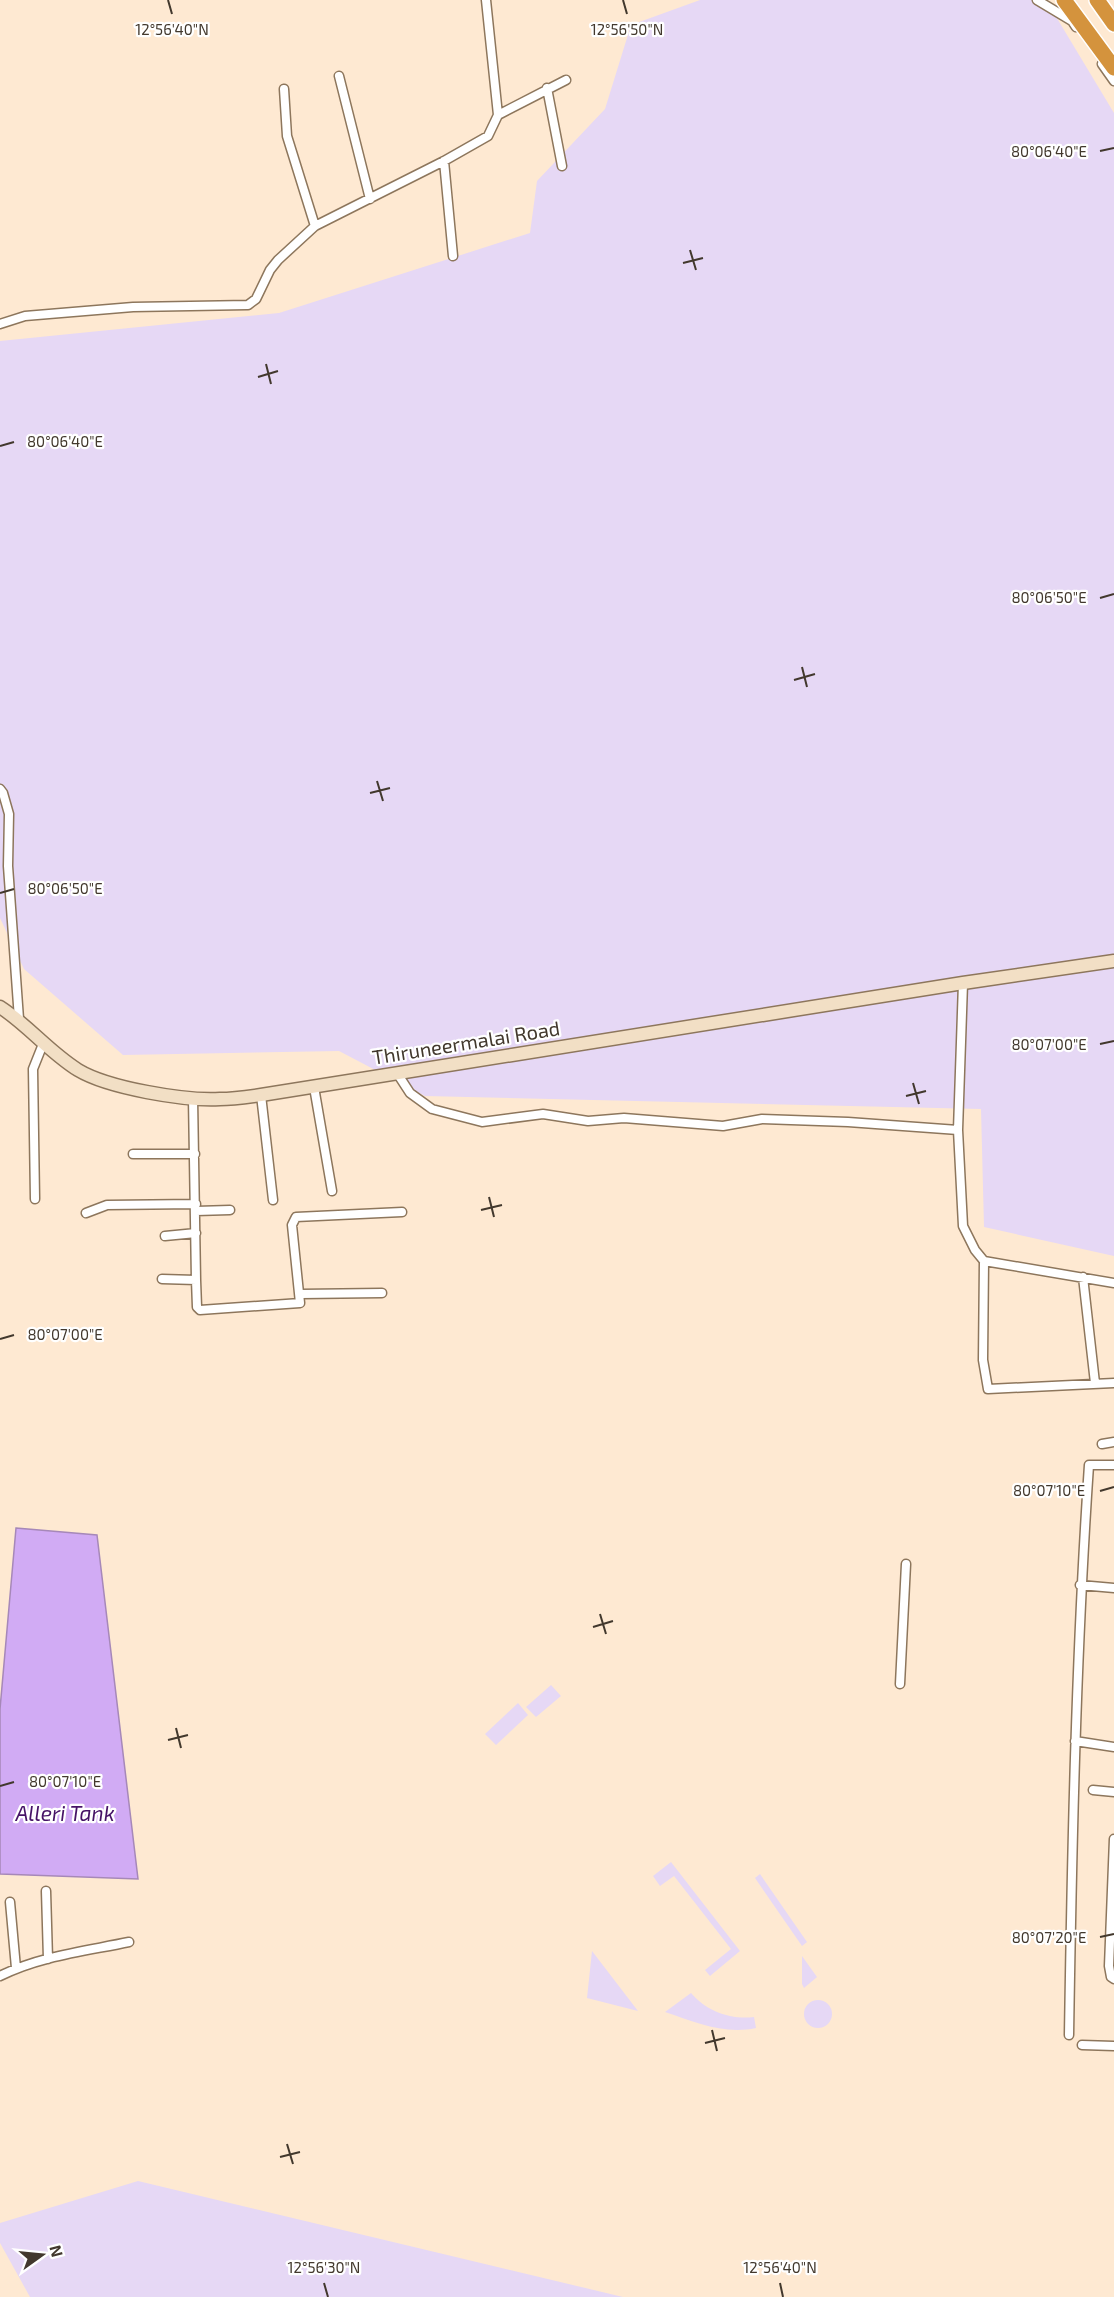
<svg xmlns="http://www.w3.org/2000/svg" width="1114" height="2297" viewBox="0 0 1114 2297" font-family="'Exo 2',sans-serif">
	<style>
		.green { fill: #e6d8f5 }
		.water { fill: #d1abf4; stroke: #a688b8; stroke-width: 1.5 }
		.lines { fill: none; stroke-linecap: round; stroke-linejoin: round }
		.street-casing { stroke: #8d765c; stroke-width: 11 }
		.secondary-casing { stroke: #8d765c; stroke-width: 15 }
		.highway-casing { stroke: #fff; stroke-width: 18 }
		.street { stroke: #fff; stroke-width: 8 }
		.secondary { stroke: #f2dfc5; stroke-width: 12 }
		.highway { stroke: #d4933d; stroke-width: 15 }
		.ticks { fill: none; stroke: #42382d; stroke-width: 2 }
		.labels { text-anchor: middle; dominant-baseline: central; stroke-width: 4.5; stroke-linejoin: round; paint-order: stroke }
		.street-label { font-size: 20px; fill: #42382d; stroke: #fff }
		.water-label { font-size: 21px; font-style: italic; fill: #461367; stroke: #fff }
		.ticks-label { font-size: 15px; text-anchor: middle; fill: #42382d; stroke: #fff; stroke-width: 4.5; stroke-linejoin: round; paint-order: stroke }
	</style>
	<rect width="100%" height="100%" fill="#fee9d2"/>
	<!-- green -->
	<path class="green" d="M700,0H1046L1114,113V1256L984,1227L981,1109L425,1096L339,1051L123,1055L24,969L0,918V341L279,313L530,233L537,181L605,109L631,25Z
		M551,1685L561,1696L536,1717L526,1707Z
		M518,1703L528,1715L496,1745L485,1734Z
		M671,1862L740,1951L710,1976L705,1970L731,1949L674,1876L660,1886L653,1876Z
		M760,1874L807,1942L802,1946L755,1878Z
		M592,1951L638,2011L587,1998Z
		M802,1956L817,1977L804,1988L802,1984Z
		M691,1993C706,2011 731,2020 754,2017L756,2028C724,2035 695,2022 665,2012Z
		M804 2014a14 14 0 1 1 28 0a14 14 0 1 1-28 0Z
		M138,2181L623,2297H30L0,2243V2223Z"/>
	<!-- water -->
	<path class="water" d="M16,1528L97,1535L138,1879L0,1874V1709Z"/>
	<g class="lines">
		<!-- street casing -->
		<g class="street-casing">
			<path id="street" d="M1037,0L1072,21L1076,27
				M1102,64L1114,81
				M339,76L370,199
				M547,88L562,166
				M284,89L287,136L315,226
				M498,115L566,80
				M444,161L453,256
				M0,324L25,316L133,307L248,305L256,299L270,270L278,260L315,226L444,161L488,136L498,115L486,0
				M0,789L3,793L9,814L8,866L19,1019
				M963,983L958,1130L963,1226L975,1250L984,1261L1114,1283
				M397,1073L410,1093L432,1109L482,1122L543,1114L588,1121L624,1118L723,1126L762,1119L848,1122L958,1130
				M314,1087L332,1191
				M261,1095L273,1200
				M193,1098L196,1280L197,1307L200,1310L300,1303L292,1225L296,1217L402,1212
				M133,1154H195
				M35,1199L33,1069L43,1044
				M196,1211L230,1210
				M86,1213L107,1205L196,1204
				M165,1236L196,1233
				M984,1261L983,1360L988,1389L1114,1383
				M1083,1277L1095,1383
				M162,1279L196,1280
				M301,1294L382,1293
				M1102,1444L1114,1442
				M1080,1585L1114,1588
				M900,1684L906,1564
				M1075,1741L1114,1747
				M1093,1790L1114,1792
				M1114,1839L1109,1966L1111,1977L1114,1979
				M46,1891L48,1959
				M10,1902L16,1968
				M0,1976C40,1956 86,1951 129,1942
				M1069,2035C1072,1845 1076,1655 1089,1465H1114
				M1082,2045L1114,2046"/>
		</g>
		<!-- secondary casing -->
		<g class="secondary-casing">
			<path id="secondary" d="M0,1007C28,1025 49,1052 78,1070C108,1088 184,1101 220,1099C233,1099 247,1097 261,1095L963,983L1114,961"/>
		</g>
		<!-- highway casing -->
		<g class="highway-casing">
			<path id="highway" d="M1064,0L1114,68
				M1097,0L1114,24"/>
		</g>
		<!-- street -->
		<use href="#street" class="street"/>
		<!-- secondary -->
		<use href="#secondary" class="secondary"/>
		<!-- highway -->
		<use href="#highway" class="highway"/>
	</g>
	<!-- ticks -->
	<path class="ticks" d="M168,0L172,14M623,0L627,14M1100,151L1114,148M690,250L696,270M683,263L703,258M266,364L271,384M258,377L278,371M0,446L14,442M1100,598L1114,594M802,667L807,687M794,680L815,674M377,781L383,801M370,793L390,788M0,893L14,889M1100,1044L1114,1041M913,1083L919,1104M906,1096L926,1091M489,1197L494,1217M481,1210L502,1205M0,1339L14,1335M1100,1491L1114,1487M600,1614L606,1634M593,1627L613,1621M176,1728L181,1748M168,1740L188,1735M0,1786L14,1782M1100,1937L1114,1934M712,2030L717,2051M705,2043L725,2038M287,2144L293,2164M280,2157L300,2152M324,2283L328,2297M780,2283L783,2297"/>
	<g class="labels">
		<!-- street labels -->
		<g class="street-label">
			<text transform="translate(466 1042) rotate(-9)">Thiruneermalai Road</text>
		</g>
		<!-- water labels -->
		<g class="water-label">
			<text x="65" y="1812">Alleri Tank</text>
		</g>
	</g>
	<g class="ticks-label">
		<text x="627" y="35">12°56'50"N</text>
		<text x="172" y="35">12°56'40"N</text>
		<text x="1049" y="157">80°06'40"E</text>
		<text x="65" y="447">80°06'40"E</text>
		<text x="1049" y="603">80°06'50"E</text>
		<text x="65" y="894">80°06'50"E</text>
		<text x="1049" y="1050">80°07'00"E</text>
		<text x="65" y="1340">80°07'00"E</text>
		<text x="1049" y="1496">80°07'10"E</text>
		<text x="65" y="1787">80°07'10"E</text>
		<text x="1049" y="1943">80°07'20"E</text>
		<text x="324" y="2273">12°56'30"N</text>
		<text x="780" y="2273">12°56'40"N</text>
	</g>
	<!-- north arrow -->
	<g transform="translate(42 2255) rotate(75)" stroke="#ffffff" stroke-width="4.5" paint-order="stroke">
	<path d="M0-4.5L10 22L0 15L-10 22Z" fill="#42382d"/>
	<text y="-9" font-size="16" font-weight="bold" text-anchor="middle" fill="#42382d">N</text>
	</g>
</svg>
